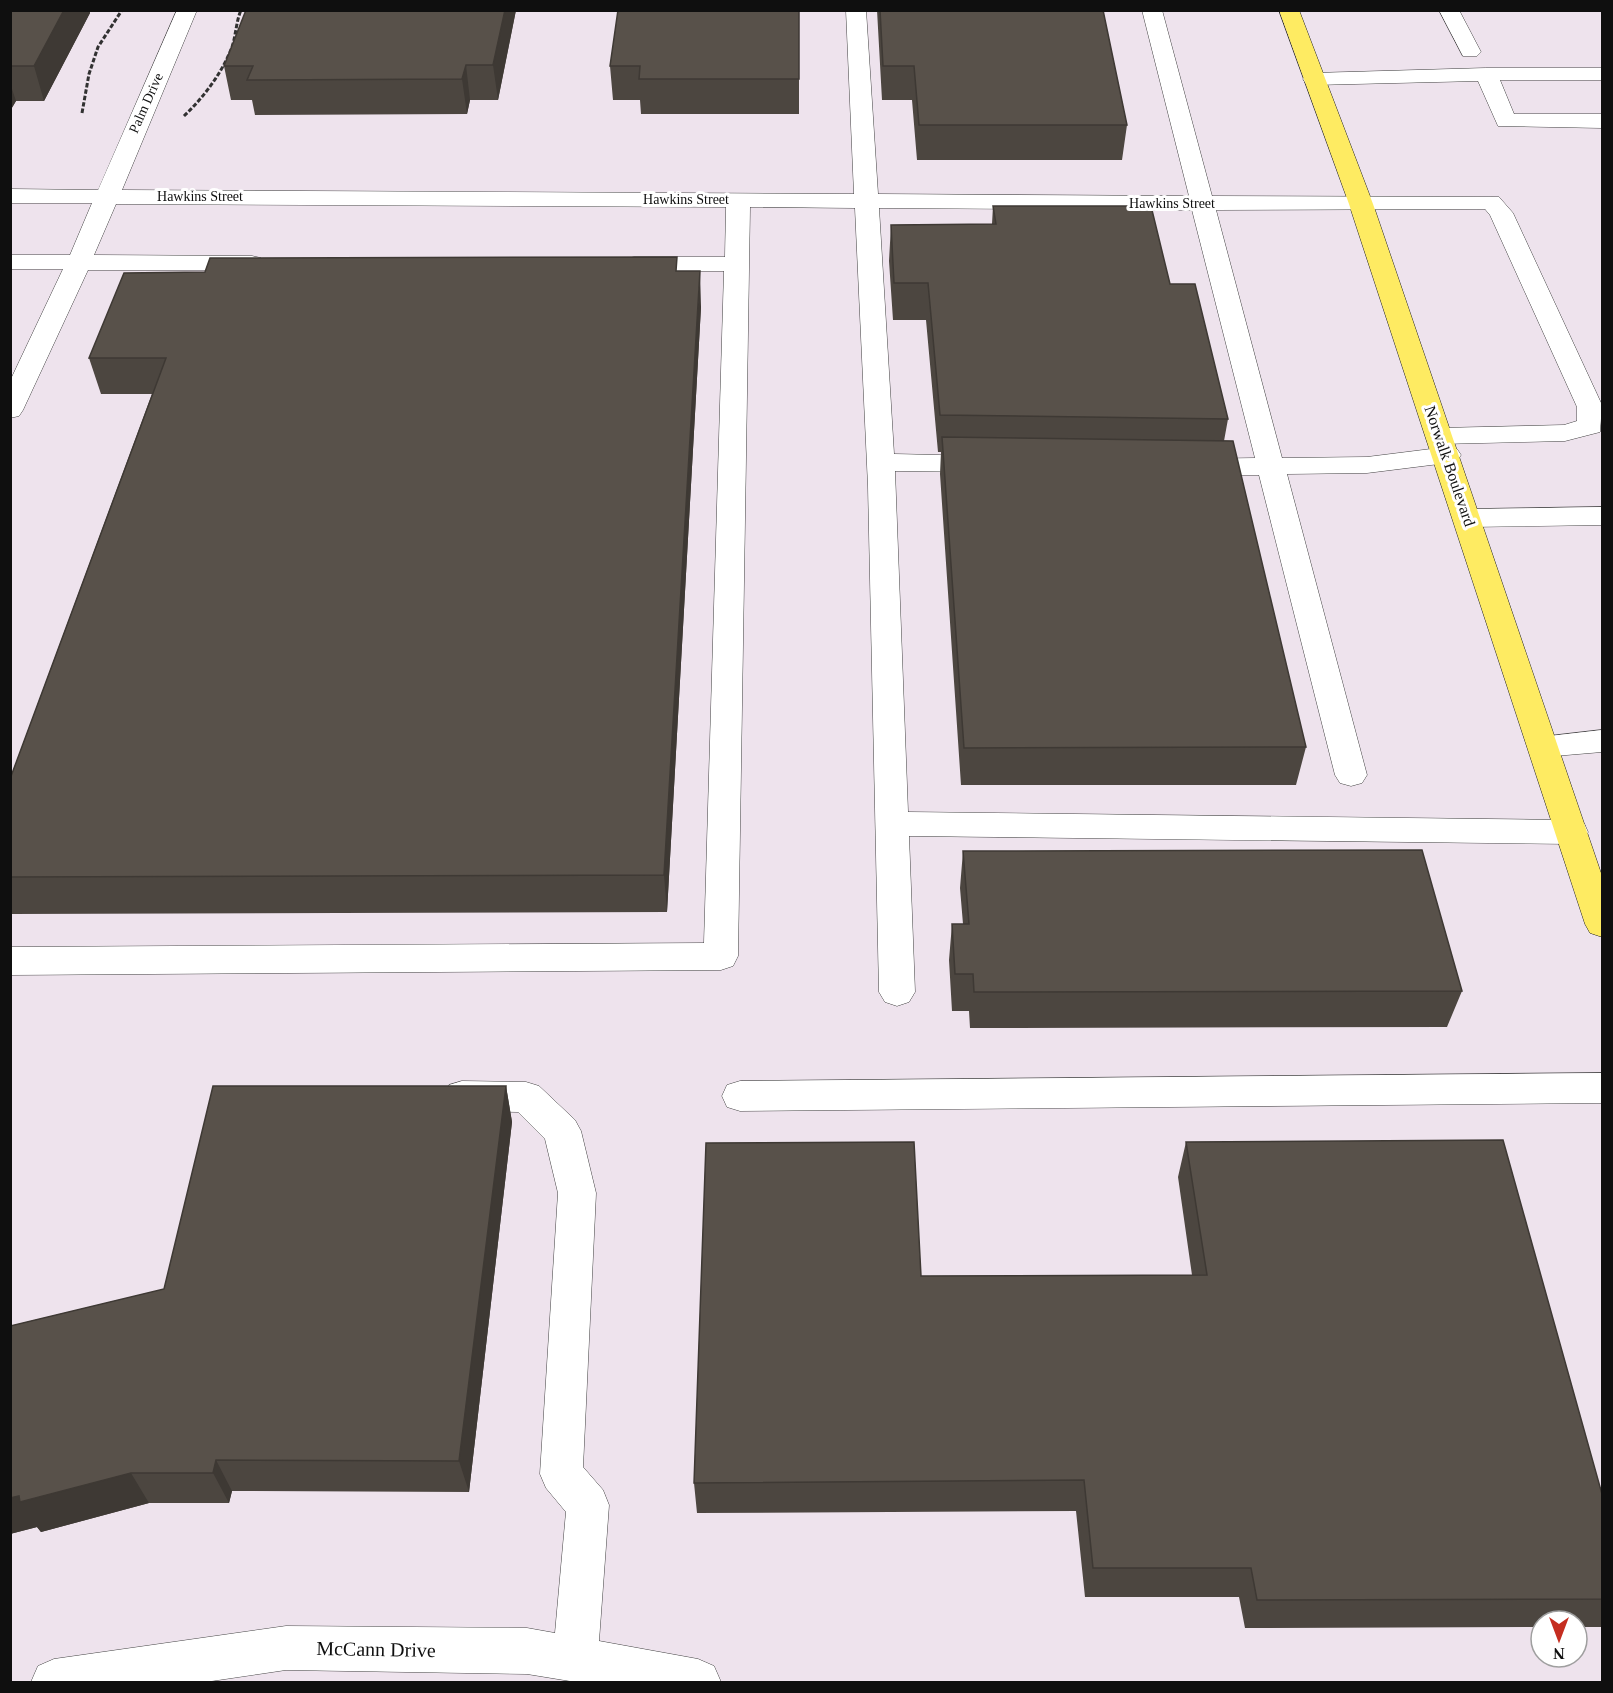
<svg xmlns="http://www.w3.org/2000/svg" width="1613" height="1693" viewBox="0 0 1613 1693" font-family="'Times New Roman',serif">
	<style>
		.industrial { fill: #eee3ed; fill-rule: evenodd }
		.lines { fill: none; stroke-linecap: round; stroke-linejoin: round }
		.minor-casing { stroke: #424242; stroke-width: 1 }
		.major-casing { stroke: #202020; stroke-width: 1 }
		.path { stroke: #313131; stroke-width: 3; stroke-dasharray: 4.5 2; stroke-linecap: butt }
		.minor { fill: #fff; fill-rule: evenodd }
		.major { fill: #feeb62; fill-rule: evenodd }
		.wall { fill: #4c4640 }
		.shaded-wall { fill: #3e3934 }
		.building { fill: #58514a; stroke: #3e3934; stroke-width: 1.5 }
		.labels { text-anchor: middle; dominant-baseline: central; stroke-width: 6; stroke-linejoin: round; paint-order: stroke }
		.far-street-label { font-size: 14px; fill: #0f0f0f; stroke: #fff }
		.street-label { font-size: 16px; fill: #0f0f0f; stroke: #fff }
		.near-street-label { font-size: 20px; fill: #0f0f0f; stroke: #fff }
	</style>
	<rect width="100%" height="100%" fill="#fffef0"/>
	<!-- industrial -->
	<path class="industrial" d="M11,11H1602V1682H11ZM1541,1621H1577V1657H1541Z"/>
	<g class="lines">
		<!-- minor casing -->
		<g class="minor-casing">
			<path id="minor" d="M177,10H197L122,190L854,194L846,10H866L878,194L1189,196L1142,10H1162L1212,196L1499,197L1513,213L1602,405L1600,432L1565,441L1440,444L1431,442L1427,436L1431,430L1440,428L1564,425L1577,421V407L1490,215L1485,209L1216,210L1282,458L1367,457L1447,447L1457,449L1461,455L1457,461L1447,463L1367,473L1287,474L1367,775L1362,783L1351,786L1340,783L1335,775L1259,475H1194L1184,473L1180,467L1184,461L1194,459L1255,458L1192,210L879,208L894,454L983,456L993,458L997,464L993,470L983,472L895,471L908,812L1572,820L1584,823L1588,832L1584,841L1572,844L909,836L915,992L909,1002L897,1006L885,1002L879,992L868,486L855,208L750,207L738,956L733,966L721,970L10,975V947L704,943L724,271H634L625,269L622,264L625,259L634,257H725L726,207L116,204L94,255L252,256L261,258L264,263L261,268L252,270H88L23,410L19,416L10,418V381L63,269H10V255H70L92,203H10V189L98,190Z
				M1439,10H1459L1481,52L1477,56H1463Z
				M1486,68H1602V80H1500L1514,114H1602V128L1498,126L1478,81L1314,85L1306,84L1303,79L1306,74L1314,73Z
				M1602,507V525L1468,527L1458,524L1454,518L1458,512L1468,509Z
				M1602,730V752L1543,757L1532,754L1527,746L1532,738Z
				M1602,1073V1103L740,1111L727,1107L722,1096L727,1085L740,1081Z
				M462,1081L526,1082L539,1086L575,1120L581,1131L596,1193L583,1467L603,1490L609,1505L599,1641L698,1659L714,1666L721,1682H576L527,1674L286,1670L205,1682H31L38,1666L54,1659L286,1626L527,1628L555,1633L566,1512L546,1488L540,1474L558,1193L545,1139L518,1112L462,1111L449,1107L444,1096L449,1085Z"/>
		</g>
		<!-- major casing -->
		<g class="major-casing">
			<path id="major" d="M1279,10H1299L1373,204L1602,876V937L1590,933L1585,924L1349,204Z"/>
		</g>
		<!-- path -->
		<path class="path" d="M82,113L89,74L98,47L122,10
			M184,116C204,97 222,73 232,47C236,35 236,22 241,10"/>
		<!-- minor -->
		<use href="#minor" class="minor"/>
		<!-- major -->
		<use href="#major" class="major"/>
	</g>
	<!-- wall -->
	<path class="wall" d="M10,10H90V13L44,101H16L10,111Z
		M516,10L498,100H470L467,114L255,115L252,100H231L224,66Z
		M799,10V114H641L640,100H613L610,66Z
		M877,10H1103L1127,125L1122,160H917L912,100H882Z
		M993,206L1170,284L1228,419L1224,441L1306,747L1296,785H961L940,474L941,452H938L926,320H893L889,261L891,225L992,224Z
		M678,271L701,307L667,912L10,914V779L152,394H101L89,358Z
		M963,851L1462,991L1447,1027L970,1028L969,1011H952L949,960L952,924H963L960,888Z
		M506,1086L512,1122L469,1492L232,1491L229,1503H149L41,1532L37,1527L10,1534V1326L164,1289Z
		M1186,1142L1602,1494V1627H1577V1621H1541V1627L1245,1628L1239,1597H1085L1076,1511L697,1513L694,1483L921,1276L1192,1275L1178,1177Z"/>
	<!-- shaded-wall -->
	<path class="shaded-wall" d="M64,10H90V13L44,101L34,66Z
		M505,10H516L498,100L493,65Z
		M466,65L470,100L467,114L462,79Z
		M10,83L16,101L10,111Z
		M700,271L701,307L667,912L664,875Z
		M506,1086L512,1122L469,1492L459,1461Z
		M216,1460L232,1491L229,1503L213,1473Z
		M131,1473L149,1503L41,1532L37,1527L10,1534V1498Z"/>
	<!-- building -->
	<path class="building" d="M10,10H64L34,66H10Z
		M246,10H505L493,65H466L462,79L247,80L253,66H224Z
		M618,10H799V79H639L640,66H610Z
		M880,10H1103L1127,125H919L914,66H883Z
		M993,206H1151L1170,284H1195L1228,419L940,415L928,283H894L891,225L996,224Z
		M677,257L676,271H700L664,875L10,877V779L166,358H89L124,273L205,272L210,258Z
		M942,437L1233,441L1306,747L964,748Z
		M1422,850L1462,991L974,992L973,974H955L952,924H969L963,851Z
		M213,1086H506L459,1461L216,1460L213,1473H131L20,1502L19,1496L10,1498V1326L164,1289Z
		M1503,1140L1602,1494V1599L1257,1600L1251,1568H1093L1084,1480L694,1483L706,1143L914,1142L921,1276L1207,1275L1186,1142Z"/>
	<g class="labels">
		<!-- far-street labels -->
		<g class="far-street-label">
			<text transform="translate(146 103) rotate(-66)">Palm Drive</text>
			<text x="200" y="196">Hawkins Street</text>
			<text x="686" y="199">Hawkins Street</text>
			<text x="1172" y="203">Hawkins Street</text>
		</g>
		<!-- street labels -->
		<g class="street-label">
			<text transform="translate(1450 466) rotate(71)">Norwalk Boulevard</text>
		</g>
		<!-- near-street labels -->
		<g class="near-street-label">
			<text transform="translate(376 1649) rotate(1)">McCann Drive</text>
		</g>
	</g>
	<!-- border -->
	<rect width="1613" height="1693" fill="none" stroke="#0f0f0f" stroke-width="24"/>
	<!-- north arrow -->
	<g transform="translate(1559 1639) rotate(180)"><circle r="28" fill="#ffffff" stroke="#9f9f9f" stroke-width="1.5"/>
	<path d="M0-4.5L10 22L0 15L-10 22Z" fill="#c52d20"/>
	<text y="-9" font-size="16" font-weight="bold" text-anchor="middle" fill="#0f0f0f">N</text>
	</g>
</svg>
